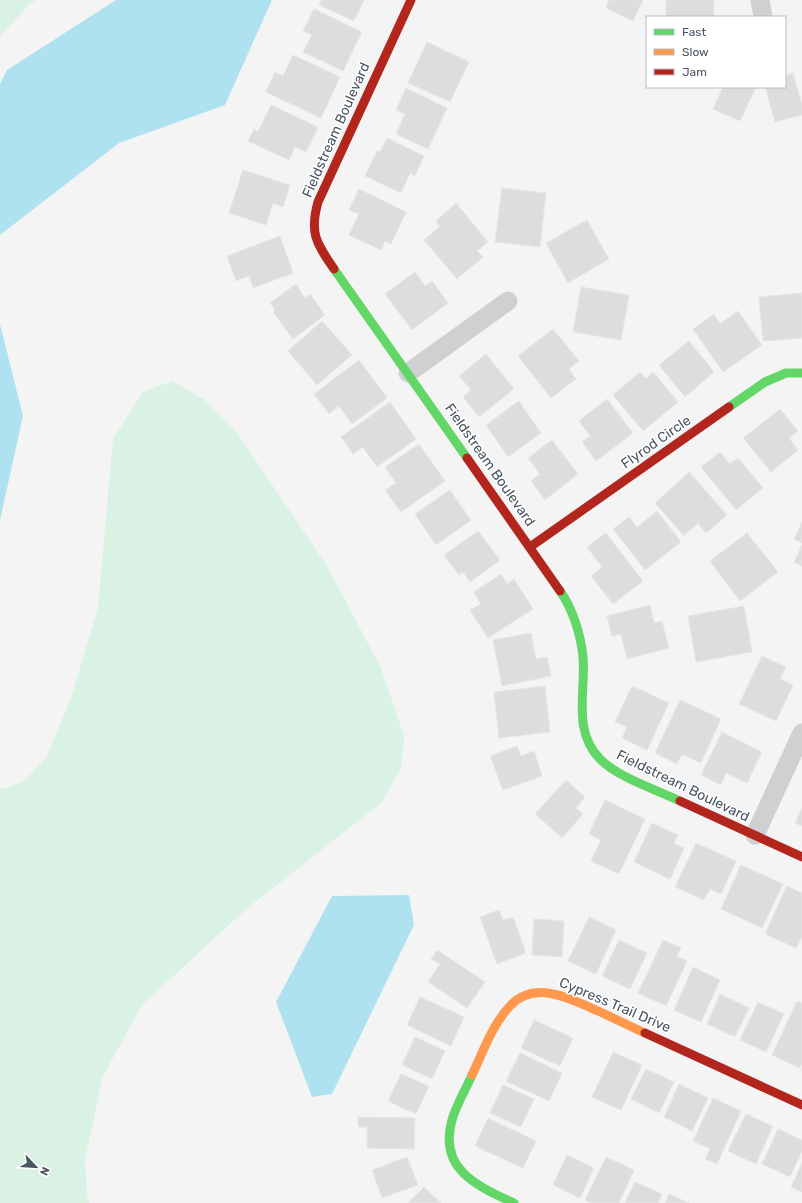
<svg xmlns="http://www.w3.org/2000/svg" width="802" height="1203" viewBox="0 0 802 1203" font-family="Rubik,sans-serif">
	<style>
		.green { fill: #d9f2e3 }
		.water { fill: #aee2f0 }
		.building { fill: #ddddde; stroke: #e5e6e7 }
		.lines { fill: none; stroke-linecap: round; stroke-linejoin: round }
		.street { stroke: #ced0d2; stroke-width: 19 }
		.fast { stroke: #63d668; stroke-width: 9 }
		.slow { stroke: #ff974d; stroke-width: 9 }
		.jam { stroke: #b3261e; stroke-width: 9 }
		.labels { text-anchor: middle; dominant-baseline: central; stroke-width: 3; stroke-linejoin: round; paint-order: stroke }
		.street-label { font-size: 14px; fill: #4a5661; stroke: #fff }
	</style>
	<rect width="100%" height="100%" fill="#f4f4f4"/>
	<!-- green -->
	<path class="green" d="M0,0H36L30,4L0,36Z
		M172,381L205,400L235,430L327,566L381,668L404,736L401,768L382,802L244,911L142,1005L103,1076L85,1160L87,1196L89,1203H0V788L3,789L24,781L46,758L71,698L98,608L113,439L143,392Z"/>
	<!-- water -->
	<path class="water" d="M116,0H272L225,105L119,143L0,235V84L7,70Z
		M0,324L23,416L0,520Z
		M409,895L414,925L332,1094L312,1097L276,1002L332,896Z"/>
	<!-- building -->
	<path class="building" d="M321,0H364L354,21L319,5Z
		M609,0H643L633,21L606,8Z
		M666,0H714V17H666Z
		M314,9L362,32L343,71L303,52L312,35L303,31Z
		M427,42L469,62L450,102L408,83Z
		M293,55L340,77L321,118L266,92L275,72L283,76Z
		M793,73L802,105V115L775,122L765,87H785V76Z
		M723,87H756L740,121L713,109Z
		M406,88L447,108L428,149L396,134L405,114L396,110Z
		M271,105L318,127L306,152L295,147L289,160L248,141L254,129L258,132Z
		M387,138L424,156L415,176L410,173L401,193L365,176L377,151L380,152Z
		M243,170L290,185L283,207L273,203L266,225L229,213Z
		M502,188L546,193L540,247L495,242Z
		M359,189L406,212L391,244L385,241L381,250L349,235L359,214L349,210Z
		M456,203L488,242L477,251L483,257L457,279L424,240L440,226L436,221Z
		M587,220L609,259L568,283L546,243Z
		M280,236L293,273L253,288L249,276L236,281L227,256Z
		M415,272L425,286L432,281L448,303L412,330L385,294Z
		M296,284L305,298L310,294L325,315L293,339L273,312L275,310L270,303Z
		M581,287L629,295L621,340L573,332Z
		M802,293V338L763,341L759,297Z
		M738,311L762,345L723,372L693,329L714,314L720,324Z
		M322,321L352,355L317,385L288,351Z
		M553,329L579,361L569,369L576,379L551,398L518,356Z
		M689,341L714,372L685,397L659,365Z
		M486,354L514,389L479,417L463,397L471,390L459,376Z
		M359,360L387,398L352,424L339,406L329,414L314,394Z
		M640,372L646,379L653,372L678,402L643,431L613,395Z
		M607,399L633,433L596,461L582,442L590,436L579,421Z
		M519,401L541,433L508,457L486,425Z
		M390,402L416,439L377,467L363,447L353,454L341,437Z
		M780,409L798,431L789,438L798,450L771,472L743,438Z
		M552,440L578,474L545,500L531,481L540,474L528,458Z
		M419,444L445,481L401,512L385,490L396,483L385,467Z
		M720,452L730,464L738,458L763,488L736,510L701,467Z
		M689,472L727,515L706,533L698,523L684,536L655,503Z
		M450,490L471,520L436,545L415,514Z
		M657,511L681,542L645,570L613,529L629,517L637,527Z
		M802,522V543L794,539Z
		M478,531L500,560L470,582L463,572L459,575L444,555Z
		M606,533L643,581L613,604L591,576L602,567L587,547Z
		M747,533L778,572L740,601L710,561Z
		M802,545V566L794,562Z
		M501,574L507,584L514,579L533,609L488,638L470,610L481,604L474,592Z
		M650,605L654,623L662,621L669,648L627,659L621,634L612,636L607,616Z
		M744,606L752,652L696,662L688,616Z
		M531,633L536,659L547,657L551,676L502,686L493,640Z
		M762,656L786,667L780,679L793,685L776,721L739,704Z
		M545,686L550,732L499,738L494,692Z
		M632,686L669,703L647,750L622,738L627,727L615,722Z
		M680,700L721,719L701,763L682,754L677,764L655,753Z
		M722,732L762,752L747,783L726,773L721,785L701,775Z
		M517,746L521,756L534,751L542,776L503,790L490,756Z
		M566,780L585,797L576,808L583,814L562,838L535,814Z
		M605,800L645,819L619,874L591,861L601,840L589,834Z
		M802,808V826L795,823Z
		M652,823L678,835L674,843L684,848L670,879L634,862Z
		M696,843L736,861L721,894L710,889L704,900L675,887Z
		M741,865L783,884L762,928L721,909Z
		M787,886L802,893V937L796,948L765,934Z
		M499,910L503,920L513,917L526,953L497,964L480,917Z
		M589,917L616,930L596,974L568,961Z
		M534,919L564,921L562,957L532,955Z
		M619,940L647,953L630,989L602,976Z
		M663,940L681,948L677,956L687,961L666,1006L638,993Z
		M437,950L485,982L467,1008L428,982L440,964L431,959Z
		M693,967L720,980L701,1022L674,1010Z
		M720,994L749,1008L735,1037L707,1024Z
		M420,997L464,1017L451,1046L407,1025Z
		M797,1001L802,1003V1063L800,1068L772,1055Z
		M758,1002L784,1014L766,1052L740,1040Z
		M534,1020L573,1038L560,1066L521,1048Z
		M415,1037L445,1051L432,1079L402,1065Z
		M613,1052L642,1065L621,1110L592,1097Z
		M520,1053L562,1073L549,1101L506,1081Z
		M646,1069L674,1082L659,1113L631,1099Z
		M401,1074L429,1086L416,1114L388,1101Z
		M679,1084L708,1098L692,1131L664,1117Z
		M503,1085L534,1099L521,1127L490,1113Z
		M713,1098L741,1111L717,1164L705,1159L710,1149L693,1141Z
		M746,1114L773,1126L756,1164L728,1151Z
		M358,1117L415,1118L414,1149L367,1148V1127H358Z
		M488,1118L536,1141L523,1168L475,1146Z
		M778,1129L802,1140V1151L790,1177L762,1164Z
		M567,1155L594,1168L580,1198L553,1185Z
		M407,1157L418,1185L382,1198L372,1170Z
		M606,1157L634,1170L619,1203H592L585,1200Z
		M802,1163V1192L791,1187Z
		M635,1182L662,1194L658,1203H625Z
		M424,1187L441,1203H408Z
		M669,1194L689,1203H665Z"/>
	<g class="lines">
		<!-- street -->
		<path class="street" d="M760,0L763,17
			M408,373L508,301
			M755,835L802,733"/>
		<!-- fast -->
		<path class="fast" d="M334,269L467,458
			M729,407L765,382L786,373H802
			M560,591C573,609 581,636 583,657C586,691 572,731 600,759C619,778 655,789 680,801
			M472,1075C466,1089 456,1105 452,1120C438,1169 477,1186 514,1203"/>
		<!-- slow -->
		<path class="slow" d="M472,1075C483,1052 492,1025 510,1006C535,979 571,999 598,1011C614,1018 629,1026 645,1033"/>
		<!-- jam -->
		<path class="jam" d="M334,269C317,244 309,234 318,202L411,0
			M467,458L560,591
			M530,547L729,407
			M680,801L802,857
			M645,1033L802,1105"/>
	</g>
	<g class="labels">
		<!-- street labels -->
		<g class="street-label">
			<text transform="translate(336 130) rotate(-66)">Fieldstream Boulevard</text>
			<text transform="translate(656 442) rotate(-35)">Flyrod Circle</text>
			<text transform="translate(490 465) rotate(55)">Fieldstream Boulevard</text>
			<text transform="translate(683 786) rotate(26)">Fieldstream Boulevard</text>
			<text transform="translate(615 1005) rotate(23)">Cypress Trail Drive</text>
		</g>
	</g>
	<!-- legend -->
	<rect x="646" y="16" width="140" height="72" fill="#ffffff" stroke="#b7bbc0"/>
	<rect x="654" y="29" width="20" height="6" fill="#63d668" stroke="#b7bbc0"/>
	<text x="682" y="36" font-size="12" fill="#4a5661">Fast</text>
	<rect x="654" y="49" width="20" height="6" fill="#ff974d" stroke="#b7bbc0"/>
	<text x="682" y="56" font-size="12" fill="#4a5661">Slow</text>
	<rect x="654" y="69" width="20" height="6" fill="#b3261e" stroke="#b7bbc0"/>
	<text x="682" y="76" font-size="12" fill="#4a5661">Jam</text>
	<!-- north arrow -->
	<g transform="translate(36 1167) rotate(115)" stroke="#ffffff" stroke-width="3" paint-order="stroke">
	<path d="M0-3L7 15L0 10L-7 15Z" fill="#4a5661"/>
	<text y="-6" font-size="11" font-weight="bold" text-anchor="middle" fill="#4a5661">N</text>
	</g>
</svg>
